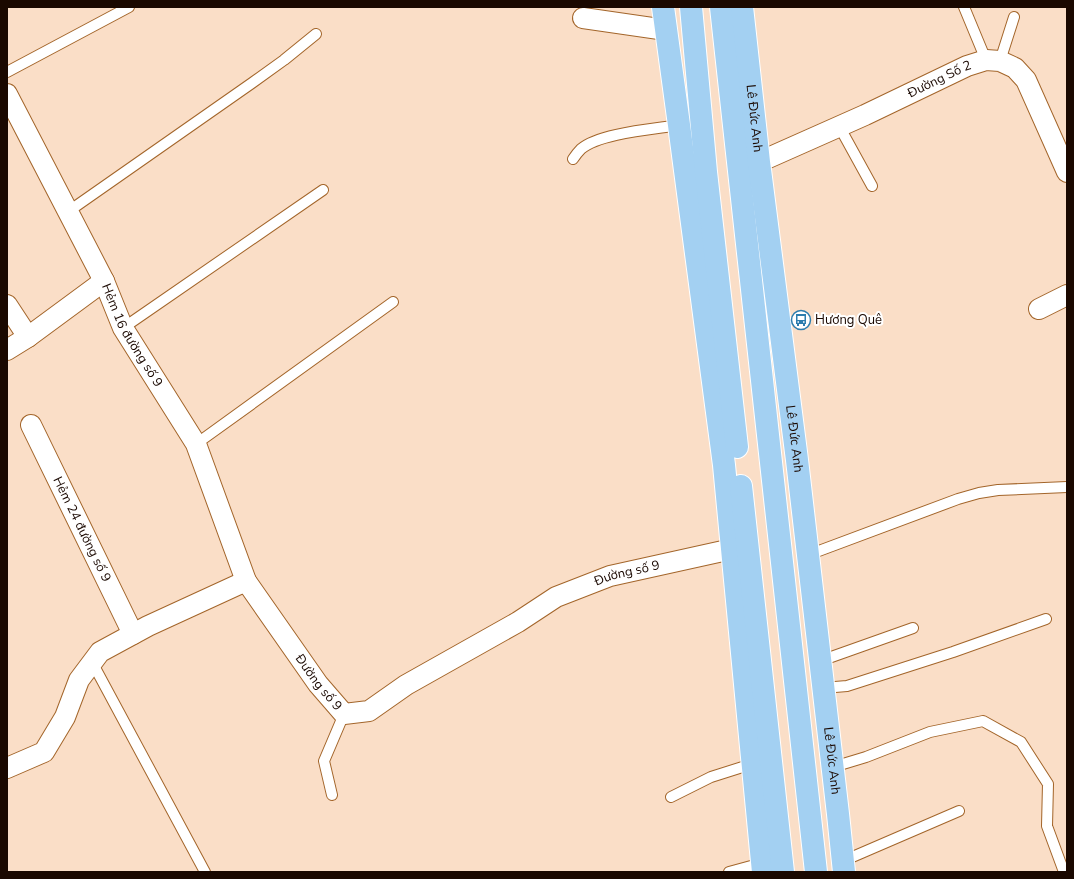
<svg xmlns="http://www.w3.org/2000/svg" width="1074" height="879" viewBox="0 0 1074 879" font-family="'Nunito Sans',sans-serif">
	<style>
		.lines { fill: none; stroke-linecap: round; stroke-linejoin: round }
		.lane-casing { stroke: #a3652a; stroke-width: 12 }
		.street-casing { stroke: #a3652a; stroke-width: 22 }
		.highway-casing { stroke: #fff; stroke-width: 24 }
		.lane { stroke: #fff; stroke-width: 10 }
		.street { stroke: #fff; stroke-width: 20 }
		.highway { stroke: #a3d0f2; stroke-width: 22 }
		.labels { text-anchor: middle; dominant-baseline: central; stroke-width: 4; stroke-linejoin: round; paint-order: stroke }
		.street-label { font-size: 13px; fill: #1a0800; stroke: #fff }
		.poi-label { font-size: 13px; fill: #1a0800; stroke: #fff; text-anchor: start }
	</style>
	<rect width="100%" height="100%" fill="#fadec7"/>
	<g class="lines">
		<!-- lane casing -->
		<g class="lane-casing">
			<path id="lane" d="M964,7L986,60
				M1000,61L1014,17
				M7,72L129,7
				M839,126L872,186
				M573,159C575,156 578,152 581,149C599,133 655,129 679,125
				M69,211L252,83L284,60L316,34
				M123,328L323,190
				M196,444L393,302
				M808,555L958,499L979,493L998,490L1067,487
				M820,661L913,628
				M92,662L205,872
				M823,688L847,686L953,652L1046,619
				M833,767L866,757L930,732L983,721L1021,742L1048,784L1047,826L1064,872
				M332,795L324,761L344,714
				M671,797L711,777L752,764
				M843,861L959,811
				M729,872L762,863"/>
		</g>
		<!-- street casing -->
		<g class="street-casing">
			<g id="street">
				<path d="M583,18L666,30"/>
				<path id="s1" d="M7,94L104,281L123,328L196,444L246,581"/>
				<path id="s2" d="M744,165L759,162L865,115L967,66L986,60L1000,61L1015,68L1026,80L1067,172"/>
				<path d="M7,305L28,337"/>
				<path d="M1039,309L1067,295"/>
				<path d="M7,350L28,337L104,281"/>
				<path id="s3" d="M31,425L133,634"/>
				<path id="s4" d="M7,768L44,752L65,717L79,680L100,652L148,626L246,581L318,684L344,714L369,711L406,685L518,622L556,597L610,576L732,549"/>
			</g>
		</g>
		<!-- highway casing -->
		<g class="highway-casing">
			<g id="highway">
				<path d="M663,7L679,125L724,465L763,872"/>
				<path d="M691,7L706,172L737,447"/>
				<path d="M721,7L816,872"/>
				<path id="s5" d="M742,7L759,162L797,460L838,814L844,872"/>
				<path d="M741,486L783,872"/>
			</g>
		</g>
		<!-- lane -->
		<use href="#lane" class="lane"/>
		<!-- street -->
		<use href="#street" class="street"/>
		<!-- highway -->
		<use href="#highway" class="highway"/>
	</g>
	<!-- icons -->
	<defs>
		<g id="bus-ring" transform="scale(1)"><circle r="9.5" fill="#fff" stroke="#2d7dae" stroke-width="1.5"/><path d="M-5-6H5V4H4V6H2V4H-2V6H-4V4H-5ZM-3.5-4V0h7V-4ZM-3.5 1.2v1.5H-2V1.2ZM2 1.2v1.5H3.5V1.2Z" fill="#2d7dae"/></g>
	</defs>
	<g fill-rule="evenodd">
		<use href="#bus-ring" x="801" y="320"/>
	</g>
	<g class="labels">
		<!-- street labels -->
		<g class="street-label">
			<text stroke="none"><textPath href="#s2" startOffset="214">Đường Số 2</textPath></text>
			<text stroke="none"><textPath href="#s5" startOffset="112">Lê Đức Anh</textPath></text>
			<text stroke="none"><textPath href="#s1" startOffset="272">Hẻm 16 đường số 9</textPath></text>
			<text stroke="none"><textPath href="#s5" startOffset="435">Lê Đức Anh</textPath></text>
			<text stroke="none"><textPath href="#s3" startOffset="116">Hẻm 24 đường số 9</textPath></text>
			<text stroke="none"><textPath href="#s4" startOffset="803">Đường số 9</textPath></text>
			<text stroke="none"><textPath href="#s4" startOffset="443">Đường số 9</textPath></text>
			<text stroke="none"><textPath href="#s5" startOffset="759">Lê Đức Anh</textPath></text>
		</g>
		<!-- poi labels -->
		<g class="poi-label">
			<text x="815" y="320">Hương Quê</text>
		</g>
	</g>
	<!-- border -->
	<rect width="1074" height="879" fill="none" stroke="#1a0800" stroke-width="16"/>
</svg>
